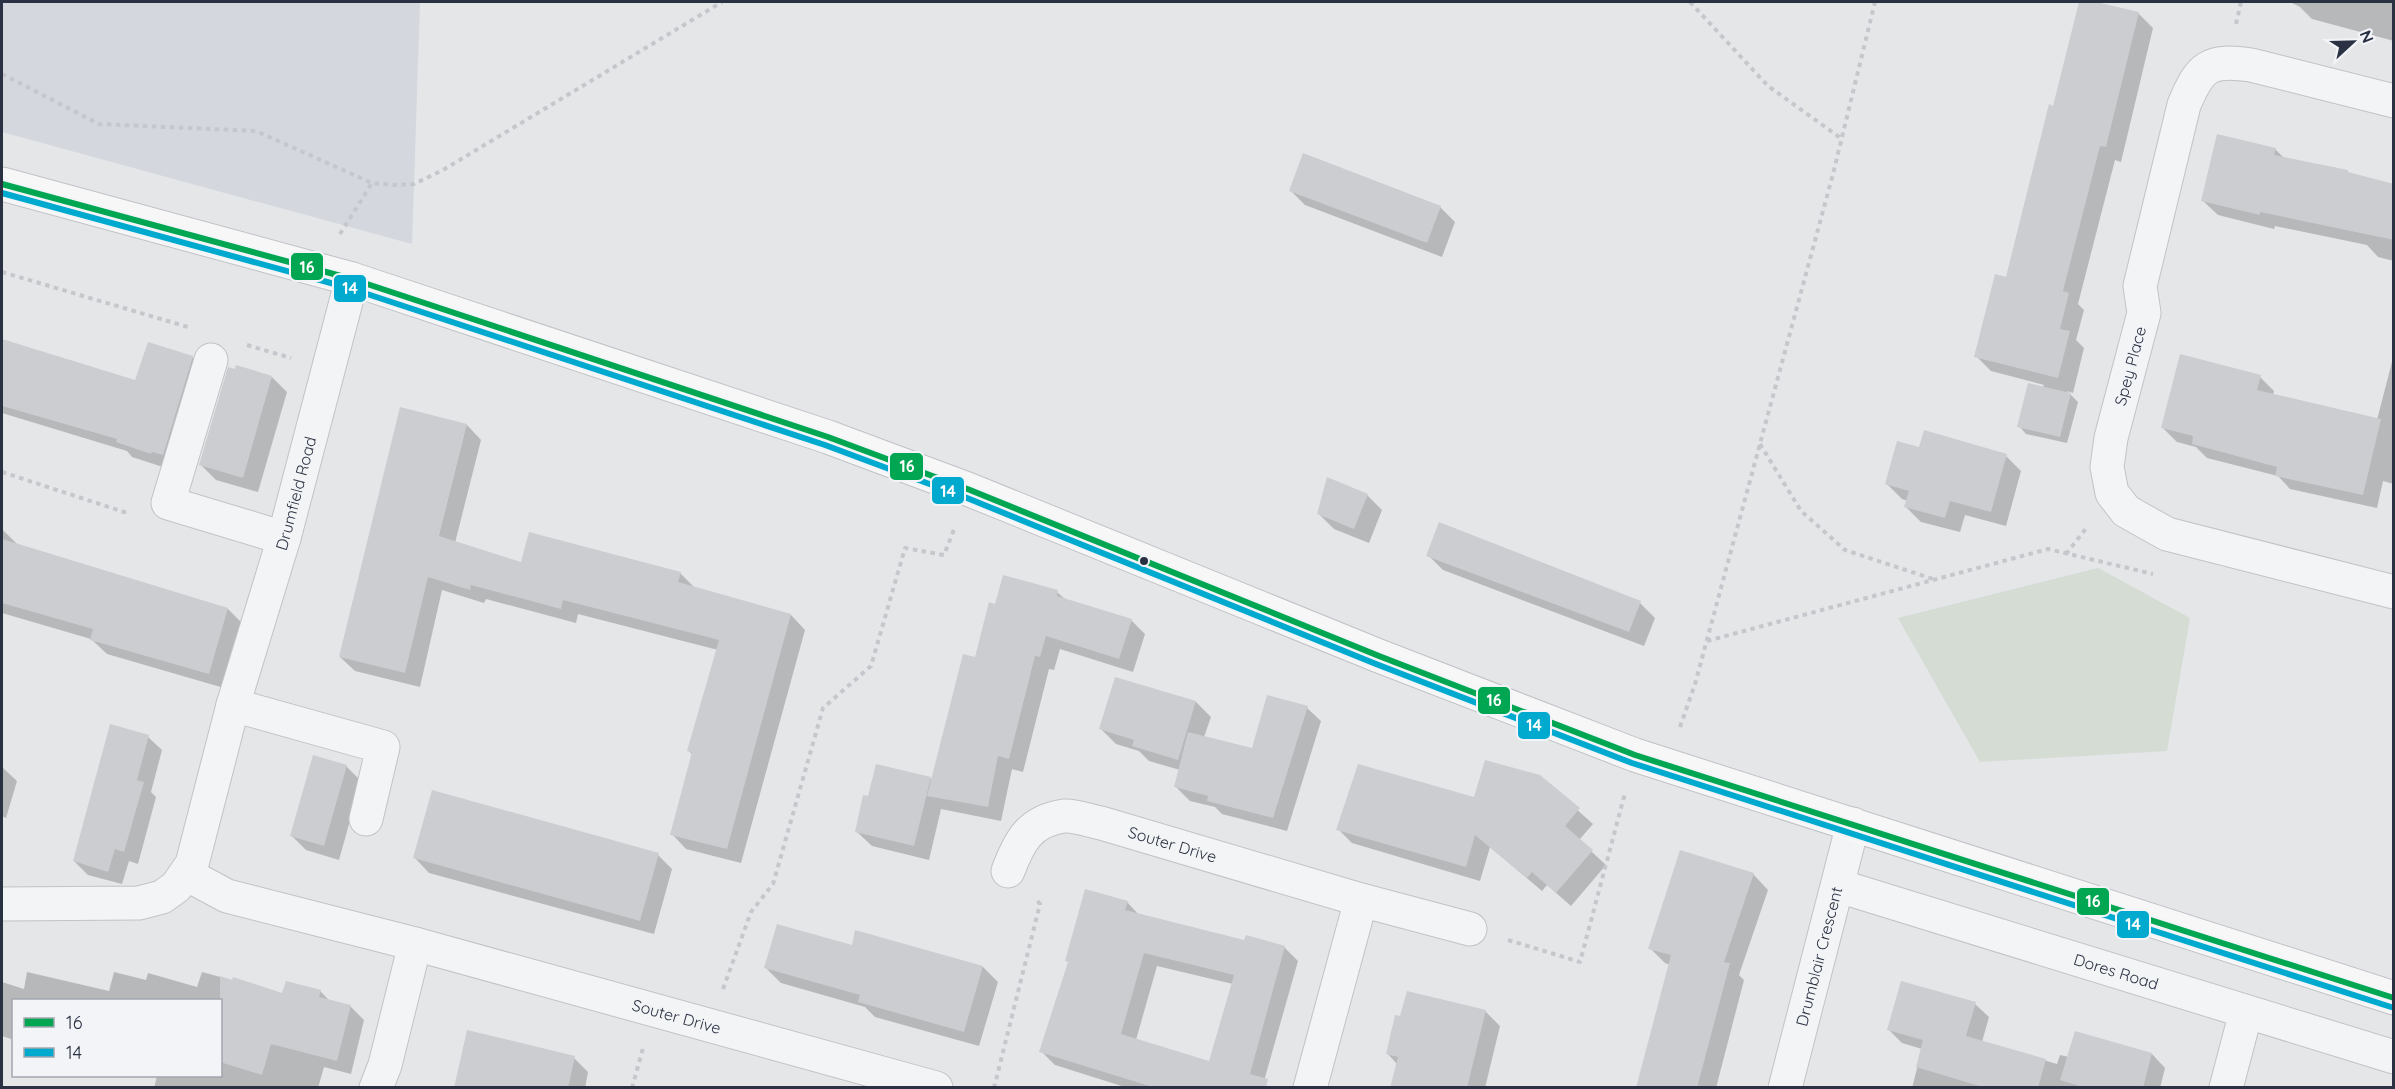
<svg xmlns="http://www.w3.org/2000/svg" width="2395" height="1089" viewBox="0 0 2395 1089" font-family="Quicksand,sans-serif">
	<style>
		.built { fill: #d4d7dd }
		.green { fill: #d4dcd4 }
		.shadow { fill: #0003; fill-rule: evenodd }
		.building { fill: #cbcdd0; fill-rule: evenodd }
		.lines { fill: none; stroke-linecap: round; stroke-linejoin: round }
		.minor-casing { stroke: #c1c3c6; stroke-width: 35 }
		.major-casing { stroke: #c0c2c6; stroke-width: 35 }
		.path { stroke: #c6c7cc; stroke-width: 4; stroke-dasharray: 4.5 4.5; stroke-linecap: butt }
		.minor { stroke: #f3f4f6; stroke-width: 33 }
		.major { stroke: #f7f7f7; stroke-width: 33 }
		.bus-1-casing { stroke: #f2f4f8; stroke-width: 10 }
		.bus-2-casing { stroke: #f2f4f8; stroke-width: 10 }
		.bus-1 { stroke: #00a651; stroke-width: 6 }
		.bus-2 { stroke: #00a9ce; stroke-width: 6 }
		.bus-dot { fill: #2a3142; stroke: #f2f4f8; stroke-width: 2 }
		.labels { text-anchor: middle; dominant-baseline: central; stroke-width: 5; stroke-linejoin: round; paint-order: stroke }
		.street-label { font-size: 16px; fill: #2a3142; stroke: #f2f4f8 }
		.line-badge { stroke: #f2f4f8; stroke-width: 2 }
		.badge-label { font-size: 16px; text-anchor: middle; font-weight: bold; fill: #fff }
	</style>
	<rect width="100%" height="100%" fill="#e4e6e8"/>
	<!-- built -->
	<path class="built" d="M2,2H420L412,244L2,132Z"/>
	<!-- green -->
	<path class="green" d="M2098,568L2190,618L2167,751L1980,762L1898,618Z"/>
	<!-- shadow -->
	<path class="shadow" d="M2080,2H2090L2138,13L2153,28L2121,162L2115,160L2078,304L2084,310L2076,340L2084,348L2073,393L2067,391L2078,402L2067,443L2026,434L2019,426L2044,385L1991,371L1976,356L2007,279L2055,107Z
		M2290,2H2394V41L2312,19L2300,7Z
		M2275,149L2284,158L2348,172L2351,174L2394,186V261L2378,257L2367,245L2275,226L2274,229L2218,215L2202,200Z
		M1290,190L1440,207L1455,222L1442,257L1305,205Z
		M2,341L136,382L192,357L207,372L166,468L132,457L127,451L2,413Z
		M2394,354V484L2383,481L2377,508L2290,489L2278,476L2207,458L2196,447L2177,442L2163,428L2260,377L2274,391L2273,395L2377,420Z
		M272,377L287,392L258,492L216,480L201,465Z
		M467,425L481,440L455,543L522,564L680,573L695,588L791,615L805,630L741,863L686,849L672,834L693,755L688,750L718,650L578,614L576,623L486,599L484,603L442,590L420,687L355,671L340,657Z
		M2006,456L2021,471L2006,526L1965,515L1960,532L1921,522L1906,507L1908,501L1902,499L1887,484Z
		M1367,495L1382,510L1369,543L1334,529L1319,514Z
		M2,529L17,544L228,609L243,624L224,688L107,654L91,639L2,613Z
		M1428,555L1640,603L1655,618L1644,646L1443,570Z
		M1057,592L1066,600L1131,620L1145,634L1133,672L1060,649L1054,670L1049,669L1023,772L1012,769L1001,821L941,809L929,860L872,846L856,831L930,778L932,780L996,606Z
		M1116,678L1196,702L1211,717L1204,737L1253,750L1307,708L1321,721L1287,831L1222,814L1215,807L1190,801L1176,787L1180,770L1149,761L1139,751L1116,744L1101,729Z
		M148,737L162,750L151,792L156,797L138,864L129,861L122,884L88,875L74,861Z
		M346,766L361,781L339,860L306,850L291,835Z
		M2,767L17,781L6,818L2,816Z
		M1539,776L1593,824L1579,840L1606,865L1571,906L1547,885L1542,891L1490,847L1480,881L1352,843L1338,829L1475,799Z
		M658,855L672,869L654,934L429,873L415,858Z
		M1753,874L1768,890L1739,975L1744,980L1716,1088H1637L1670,965L1665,963L1650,948Z
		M1127,902L1139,915L1245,942L1284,947L1298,961L1262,1088H1128L1055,1065L1041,1051L1069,963L1066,960ZM1157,966L1233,984L1210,1063L1136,1040Z
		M853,947L983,967L998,982L979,1046L875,1017L865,1007L781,983L766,968Z
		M27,972L109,991L114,972L146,980L148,973L197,987L202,972L283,994L320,991L330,1001L350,1006L364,1020L351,1074L324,1067L318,1088H154L157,1076H220V1000H14V1040L2,1036V982L24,989Z
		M1975,1004L1989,1017L1982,1042L2057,1064L2060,1055L2069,1057L2152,1054L2165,1068L2160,1088H1912L1922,1049L1902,1043L1888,1029Z
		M1485,1011L1500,1026L1485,1088H1392L1397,1064L1387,1053Z
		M574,1058L588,1072L585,1088H455Z"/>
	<!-- building -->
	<path class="building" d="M2079,2H2096L2139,12L2106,147L2100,146L2063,291L2069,293L2060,329L2070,331L2058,378L1974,357L1995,274L2006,277L2049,104L2053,106Z
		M2217,134L2276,148L2274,155L2348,170V172L2394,184V240L2260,212V215L2201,201Z
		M1303,153L1441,206L1427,243L1289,191Z
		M2,339L135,380L148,342L193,356L163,455L152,452L151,454L116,442L117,439L2,406Z
		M2180,354L2261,375L2257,390L2381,419L2363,495L2275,476L2277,467L2192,444L2193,436L2161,428Z
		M236,365L272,376L243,478L199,465L228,367L235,369Z
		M2028,383L2071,393L2060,437L2017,427Z
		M400,407L467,424L439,536L521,562L529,532L681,572L678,582L791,614L727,849L670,835L692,752L687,751L719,640L563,600L561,609L471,585L470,590L428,577L405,673L339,657Z
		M1924,430L2007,454L1991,512L1950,501L1945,518L1904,507L1909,491L1885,484L1897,441L1919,447Z
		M1327,477L1368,494L1354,529L1317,514Z
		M1439,522L1641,601L1629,632L1426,556Z
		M2,539L228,608L209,674L90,640L93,629L2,603Z
		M1003,575L1058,590L1057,596L1132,619L1119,659L1046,636L1040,657L1035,656L1009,759L998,756L988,807L927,796L963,654L975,657L989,602L995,604Z
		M1115,677L1196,701L1178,760L1132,746L1134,740L1099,729Z
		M1267,695L1308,706L1273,818L1207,801L1208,796L1174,787L1188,732L1252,748Z
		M110,724L149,735L137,780L144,782L124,852L115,849L108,872L73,861Z
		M313,755L347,765L324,846L290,836Z
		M1485,760L1540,775L1580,808L1565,826L1593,850L1556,893L1532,872L1527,878L1475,835L1466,867L1336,830L1358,764L1474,797Z
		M876,764L931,777L914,846L855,832L863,795L868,796Z
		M432,790L659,853L640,921L413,858Z
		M1680,850L1754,873L1724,962L1730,963L1697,1088H1636L1671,955L1648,949Z
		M1085,889L1128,901L1125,910L1244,940L1246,935L1285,946L1250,1074L1268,1079L1266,1088H1156L1039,1052L1068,962L1065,961ZM1144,953L1234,975L1209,1061L1121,1034Z
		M777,924L852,945L855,930L983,966L964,1032L858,1002L860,995L764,968Z
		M220,976L232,980L233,977L282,993L286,981L321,990L319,997L351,1005L337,1061L271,1044L262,1075L220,1062Z
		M1901,981L1976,1002L1966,1036L2046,1059L2038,1088H1986L1916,1067L1923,1040L1887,1030Z
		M1407,991L1486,1010L1467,1088H1390L1398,1057L1386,1054L1395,1015L1400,1016Z
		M467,1030L575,1056L568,1088H454Z
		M2075,1031L2152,1053L2143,1088H2086L2060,1080Z"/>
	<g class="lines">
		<!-- minor casing -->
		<g class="minor-casing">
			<g id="minor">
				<path d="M2394,101L2251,65C2209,59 2200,66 2184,105L2140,286L2144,313L2111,438L2107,467L2112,493L2126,511L2167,534L2394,592"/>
				<path d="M211,360L168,503L284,538"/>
				<path d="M233,705L383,747L366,819"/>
				<path id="s1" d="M1008,871C1019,842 1029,821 1064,816C1075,815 1090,821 1101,823L1361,900L1470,929"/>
				<path id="s2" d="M186,874L227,896L415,944L936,1088"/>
				<path id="s3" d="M1839,886L2394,1057"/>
				<path id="s4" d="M2,904L139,903L162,897L176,887L192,864L233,705L284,538L352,279"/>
				<path d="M376,1088L385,1065L415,944"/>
				<path d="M1310,1088L1361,900"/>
				<path id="s5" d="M1785,1088L1853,824"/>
				<path d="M2226,1088L2246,1012"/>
			</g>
		</g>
		<!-- major casing -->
		<g class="major-casing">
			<path id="major" d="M2,184L352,279L828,437L970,490L1379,656L1635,755L2394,998"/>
		</g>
		<!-- path -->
		<path class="path" d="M1690,2L1768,86L1842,139
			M2236,24L2241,2
			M2,74L99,124L256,131L372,183L393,185L414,184L443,170L722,2
			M340,234L372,183
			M2,272L188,327
			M247,345L291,358
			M1760,444L1801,511L1845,550L1933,579
			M2,472L124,512L130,511
			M2066,554L2088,526
			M1707,641L2048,549L2153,574
			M1680,727L1695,684L1833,174L1875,2
			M1508,940L1580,962L1625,793
			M723,989L751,912L773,884L823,708L871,666L905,548L944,555L955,527
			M632,1088L643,1048
			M994,1088L1040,904L1036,899"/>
		<!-- minor -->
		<use href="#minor" class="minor"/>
		<!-- major -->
		<use href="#major" class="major"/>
		<!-- bus-1 casing -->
		<g class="bus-1-casing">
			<path id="bus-1" d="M2,184L352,279L828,437L970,490L1379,656L1635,755L2394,998"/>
		</g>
		<!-- bus-2 casing -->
		<g class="bus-2-casing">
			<path id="bus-2" d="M2,193L349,288L825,445L967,498L1376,664L1632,763L2391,1007"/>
		</g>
		<!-- bus-1 -->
		<use href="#bus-1" class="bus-1"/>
		<!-- bus-2 -->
		<use href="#bus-2" class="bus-2"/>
	</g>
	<!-- markers -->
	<circle class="bus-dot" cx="1144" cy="561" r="5"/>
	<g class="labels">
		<!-- street labels -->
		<g class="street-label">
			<text transform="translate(2130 366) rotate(-75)">Spey Place</text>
			<text stroke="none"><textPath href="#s4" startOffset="591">Drumfield Road</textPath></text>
			<text stroke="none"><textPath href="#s1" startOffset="196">Souter Drive</textPath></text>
			<text stroke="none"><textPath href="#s5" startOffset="136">Drumblair Crescent</textPath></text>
			<text stroke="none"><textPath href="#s3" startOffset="290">Dores Road</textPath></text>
			<text stroke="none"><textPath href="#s2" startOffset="512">Souter Drive</textPath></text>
		</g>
	</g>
	<g class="line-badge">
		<rect x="290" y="252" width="34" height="29" rx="6" fill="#00a651"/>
		<rect x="333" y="274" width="34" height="29" rx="6" fill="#00a9ce"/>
		<rect x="889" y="452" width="35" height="29" rx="6" fill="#00a651"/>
		<rect x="931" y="476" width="34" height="29" rx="6" fill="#00a9ce"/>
		<rect x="1477" y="686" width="34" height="29" rx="6" fill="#00a651"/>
		<rect x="1517" y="711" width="34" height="29" rx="6" fill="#00a9ce"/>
		<rect x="2076" y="887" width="34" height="29" rx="6" fill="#00a651"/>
		<rect x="2116" y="910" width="34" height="29" rx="6" fill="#00a9ce"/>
	</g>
	<g class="badge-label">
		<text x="307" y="273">16</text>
		<text x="350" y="294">14</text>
		<text x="907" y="472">16</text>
		<text x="948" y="497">14</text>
		<text x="1494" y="706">16</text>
		<text x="1534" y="731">14</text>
		<text x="2093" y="907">16</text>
		<text x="2133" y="930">14</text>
	</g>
	<!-- border -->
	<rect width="2395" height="1089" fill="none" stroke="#2a3142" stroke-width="6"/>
	<!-- legend -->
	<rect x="12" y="999" width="210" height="78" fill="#f2f4f8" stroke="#a2a6af" stroke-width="1.5"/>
	<rect x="24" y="1018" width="30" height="9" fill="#00a651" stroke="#a2a6af" stroke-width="1.5"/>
	<text x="66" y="1029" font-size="18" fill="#2a3142">16</text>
	<rect x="24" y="1048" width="30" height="9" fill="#00a9ce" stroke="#a2a6af" stroke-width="1.5"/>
	<text x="66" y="1059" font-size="18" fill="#2a3142">14</text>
	<!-- north arrow -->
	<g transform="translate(2353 42) rotate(68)" stroke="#f2f4f8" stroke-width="4.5" paint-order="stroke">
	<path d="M0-4.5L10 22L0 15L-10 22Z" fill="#2a3142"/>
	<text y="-9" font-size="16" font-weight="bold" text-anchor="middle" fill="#2a3142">N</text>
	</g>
</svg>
